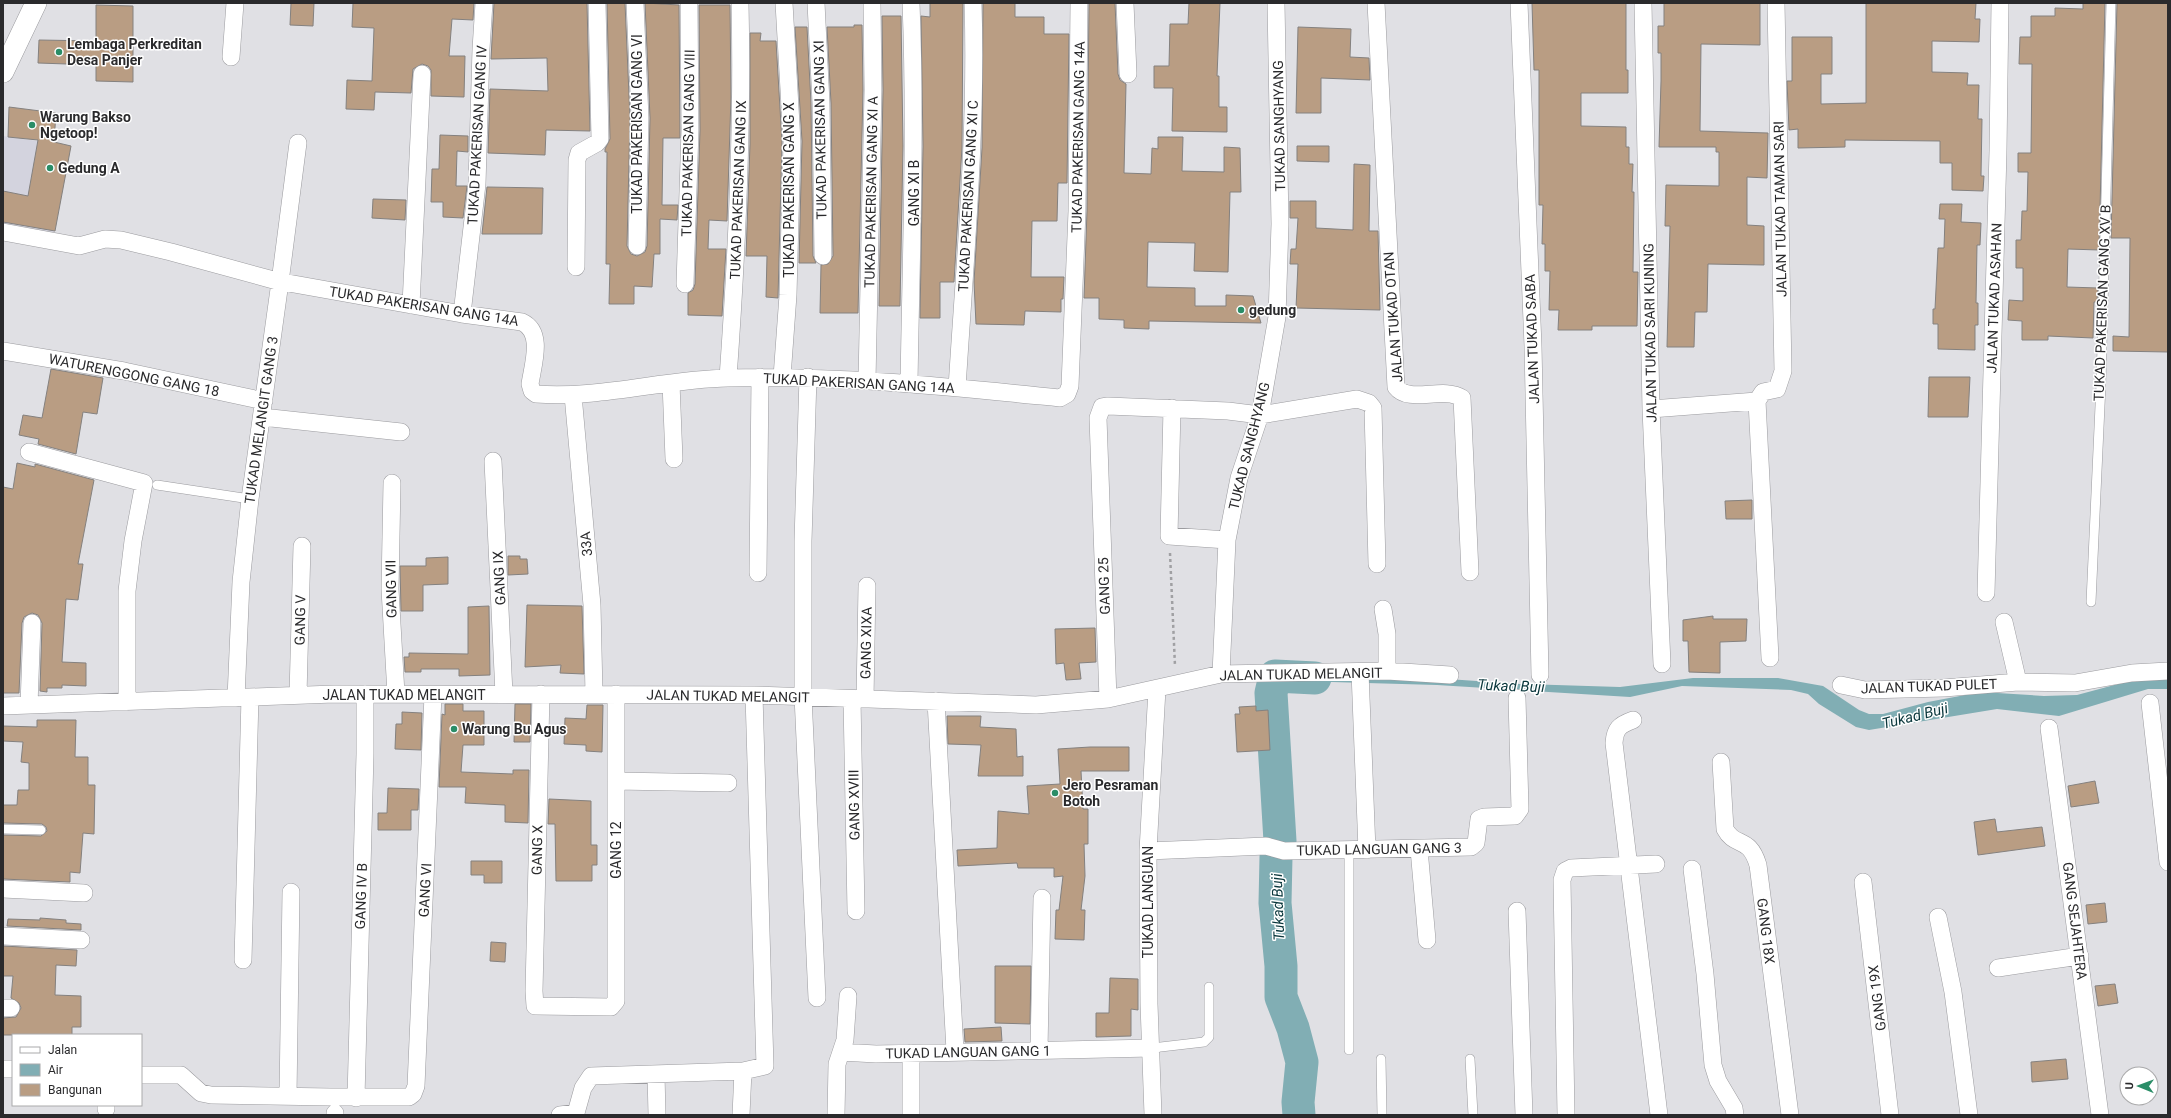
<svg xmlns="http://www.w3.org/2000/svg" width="2171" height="1118" viewBox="0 0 2171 1118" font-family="Roboto,sans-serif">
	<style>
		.built { fill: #d3d3de }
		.water { fill: #81aeb4 }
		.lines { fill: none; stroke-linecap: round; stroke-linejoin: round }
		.river { stroke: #81aeb4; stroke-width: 33 }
		.building { fill: #b99d83; stroke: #84817f }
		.service-casing { stroke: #9b9b9f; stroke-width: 10 }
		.minor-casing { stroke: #9b9b9f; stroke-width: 18 }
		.tertiary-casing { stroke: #9b9b9f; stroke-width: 22 }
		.path { stroke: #a0a0a3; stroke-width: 2.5; stroke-dasharray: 3 3; stroke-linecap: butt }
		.service { stroke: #fff; stroke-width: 9 }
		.minor { stroke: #fff; stroke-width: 17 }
		.tertiary { stroke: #fff; stroke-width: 21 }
		.poi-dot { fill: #2a8d67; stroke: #fff; stroke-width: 1.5 }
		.labels { text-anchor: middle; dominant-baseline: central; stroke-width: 3; stroke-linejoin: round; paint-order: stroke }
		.poi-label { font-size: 14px; font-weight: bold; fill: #2a2a2c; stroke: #fff; text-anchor: start }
		.street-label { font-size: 14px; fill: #2a2a2c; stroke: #fff }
		.water-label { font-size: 15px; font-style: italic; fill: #0a373c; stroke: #fff }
	</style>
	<rect width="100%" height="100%" fill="#e0e0e4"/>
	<!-- built -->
	<path class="built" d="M3,136L71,146L53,239L3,228Z"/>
	<!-- water -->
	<path class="water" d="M1404,676L1520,684L1620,687L1693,678H1778L1823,686L1859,710L1869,714H1883L1928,702L1981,692L2044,696L2077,695L2133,680L2168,676V689H2148L2059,716L1997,709L1869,730L1856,727L1819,704L1808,694L1791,690L1682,686L1630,697L1437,685L1263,680Z"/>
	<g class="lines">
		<!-- river -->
		<path class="river" d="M1299,1115L1298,1102L1302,1062L1293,1028L1281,997V966L1275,903L1276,857L1280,841L1271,693L1275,676L1315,678"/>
	</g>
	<!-- building -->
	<path class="building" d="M291,3H314L313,26L290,25Z
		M353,3H474L473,20L452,19L449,56H465L464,97L431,96V70L428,66L422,64L413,69L411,93L375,92L374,110L346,109L347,80L372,81L374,28L352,27Z
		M494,3H587L590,131L546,130L545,155L488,153L490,89L548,91L547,58L491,59Z
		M607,3H625L630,118L627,246L631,254L637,256L645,252L647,246L650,118L645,3L679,5L680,138H663L662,205H678L677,220L660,219V254H654L652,287L634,286V304H609L610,264H606L607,152H605V149L610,139Z
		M930,3H963L962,147L954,282H940V318H920L923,146L921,16L930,17Z
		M983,3H1015V17H1044V34H1069L1067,183H1058L1057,221H1032L1031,277H1064L1063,299H1061V312L1025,311L1024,325L976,324L974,282L982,148Z
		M1089,3H1115L1118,74L1120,80L1126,84L1124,173L1151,174L1152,148L1158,149V137H1183L1182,171L1224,172V147L1240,148L1241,192H1230L1228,272L1194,271L1195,243L1148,242L1147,287L1195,288V306H1226V295L1253,296L1261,323L1149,321V329L1124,328V320L1099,319V298H1084L1087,211Z
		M1189,3H1220L1217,76H1219V107H1227V132L1172,131L1173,88H1154V66H1169L1170,24H1188Z
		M1532,3H1626V70H1628V93H1581V126L1626,127V147H1629V164H1633L1632,192H1634L1633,272H1638L1637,326H1592V330H1558L1559,310H1549L1550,271H1545V244H1542L1543,205H1539V70H1534Z
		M1664,3H1760V45L1701,44L1700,131L1768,133L1767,178L1747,177V225L1764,226V265L1708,264L1707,312H1695L1694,347H1667L1670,226H1665L1666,185L1719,186V152H1716V147H1659L1661,81V53H1658V26H1664Z
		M1866,3H1976L1975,19H1980L1979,42L1932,41V72L1968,73L1967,85H1979L1978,119H1982L1981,176H1984L1983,191L1952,190V163H1940V141L1845,140V147L1798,148V129L1789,130L1787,81H1792V37H1832V74H1821V104L1866,103Z
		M2083,3H2105L2099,250L2068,249L2067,287L2098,288L2097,302H2094L2093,338L2048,336V340H2022V321L2008,320L2009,300L2023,301V268H2016V240H2021L2022,211H2027L2028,172H2018V153H2031L2032,64H2019L2020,37H2031V16H2055V8L2083,9Z
		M2117,3H2168V352L2113,351V336L2129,337L2130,238H2111Z
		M96,5L133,6V82L96,81V65L38,63L39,40L96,41Z
		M699,5H730L731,97L727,221L709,220L708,249H726L722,316L688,315V293L693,290L695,284L700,130Z
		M882,16H901L903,146L900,306H879L883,90Z
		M854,25H862L863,90L858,313H820L821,265L828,264L833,256L831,103L827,27H854Z
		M795,27H807L811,103L813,256L816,263H799L802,141Z
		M1298,27L1351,29L1350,57L1369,58L1370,80L1321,78V113H1296Z
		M750,33H761L760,41H776L782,142L778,298L766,297L767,256H746L750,144Z
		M9,107L56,113L54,142L71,146L55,231L3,222V191L28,196L38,140L8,137Z
		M440,135L468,136V152L457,151L456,186H467L463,218L443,217V202H431L432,169H439Z
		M1297,146H1329V162L1297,161Z
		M1354,164L1370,165L1369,231H1378L1380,310L1296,308L1298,264H1290L1291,249H1296L1298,218H1290V201H1316V228L1353,230Z
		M487,187L543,188L542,234H482Z
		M373,199L406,200L405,220L372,218Z
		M1940,204H1962L1961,222L1981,223L1980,245H1977L1976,303H1978V325H1975V350L1938,349V324H1933V309H1935L1938,248H1944L1945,219H1939Z
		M51,369L103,378L97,414L83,412L76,454L38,444L39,439L19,435L23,415L42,418Z
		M1929,377H1970L1968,417H1928Z
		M17,463L35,467V464L94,480L78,564H83L78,600L66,599L62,662L86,663V686L62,685V688H47V692L40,691L42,623L38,615L32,613L24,617L22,623L19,693H3V487L13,489Z
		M1752,500V519H1726L1725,501Z
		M508,556H520V559H527L528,574L508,575Z
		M448,557V584L423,585V611H401L400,566H426V558Z
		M527,605L582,606L584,674L560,673L561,665L525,667Z
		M489,606L490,675L459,676V669H421V672H405L404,657H409V653L468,654V607Z
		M1713,616V619H1747L1746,641L1720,642V673L1689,672L1688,641H1683V620Z
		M1095,628L1096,662L1079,663L1081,679L1066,680L1064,663L1056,664L1055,629Z
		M445,704H463V711H484V745H463L461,772L513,774V770H529L528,823L505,822V805L465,803L466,787H439L442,714L445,715Z
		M515,704H531L530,742H514Z
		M587,705H603L602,752L586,751V745L564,744L565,718L586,719Z
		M1256,706V711L1268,710L1270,750L1237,752L1235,714H1240L1239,707Z
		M402,712L422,713L421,750L395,749L396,724H402Z
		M947,716H981L980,727L1016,729L1017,757L1023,756V776H978L981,745L948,744Z
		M37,720H76L75,757H88V785H95L94,834L83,833L80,873L70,872V882L3,879V835L41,836L47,831L46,827L42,824L3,823V805H17L18,790H29V763L21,762L23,742L3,741V726L37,727Z
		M1090,747H1129V771H1081L1083,809H1088V844H1084L1085,876L1081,910H1085L1084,940L1055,939L1056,910H1059L1063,876L1054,877V868H1018L1017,863L958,866L957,850L997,848L998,811L1029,814L1027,786L1060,784L1058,749Z
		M2095,781L2099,803L2071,807L2068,786Z
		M388,788L419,789L418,810H411V830H378V813H387Z
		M549,799L591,801V845H597V865H592V881H556L555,824H548Z
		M1995,819L1997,832L2042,827L2045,846L1978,855L1974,822Z
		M471,861H502V883H484V875H471Z
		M2105,903L2107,922L2088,924L2086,905Z
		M40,918L66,920V923L81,924V930L7,926L8,919L40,920Z
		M491,942L506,943L505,962L490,961Z
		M3,946L77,950L76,966L56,965L55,995L81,996V1027H72V1035H3V1018L16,1017L21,1008L19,1003L11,998L13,976H3Z
		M995,966H1031L1030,1024L995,1023Z
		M1110,978L1138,979V1010L1131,1009V1036L1096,1037V1013H1109Z
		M2115,984L2118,1003L2098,1006L2095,986Z
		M1001,1027L1002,1041L965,1042L964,1029Z
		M2066,1059L2068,1079L2032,1082L2031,1062Z"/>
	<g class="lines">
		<!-- service casing -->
		<g class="service-casing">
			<path id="service" d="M157,485L250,499
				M2091,602L2101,384L2111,3
				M3,829L41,830
				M1152,1048L1204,1042L1209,1037V987
				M1349,1050V850
				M1381,1059L1382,1115
				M1470,1059L1473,1115"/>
		</g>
		<!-- minor casing -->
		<g class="minor-casing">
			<path id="minor" d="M635,3L640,118L637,246
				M816,3L821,103L823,256
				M1125,3L1128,74
				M1376,3L1396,387C1409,404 1443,386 1462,398L1470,572
				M1519,3L1533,346L1540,675
				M1643,3L1651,409L1662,664
				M231,57L235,3
				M3,232L79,246L105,239L121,240L171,252L277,281L462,314L522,322C544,332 533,364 530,384L532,391L536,394C599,399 665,379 728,378C839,375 950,387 1060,398L1067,394L1070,386L1077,211L1079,3
				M576,267L577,160L579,153L597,143L600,139L597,3
				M685,284L690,130L689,3
				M411,305L422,74
				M462,314L477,184L481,49L484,3
				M3,351L124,371L264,401
				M782,377L788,295L792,142L784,3
				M808,377L803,541V696L817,998
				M728,378C737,252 743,129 740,3
				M867,381L873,90L872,3
				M671,383L674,459
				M909,384C911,257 916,130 911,3
				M957,388C965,260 977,131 973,3
				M573,395L592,605L594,694
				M1757,401L1763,392L1777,389L1783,371L1776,3
				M1757,401L1770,658
				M1172,408L1169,536L1227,540
				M1651,409L1757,401
				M262,417L401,432
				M29,452L144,483L133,541L127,591V702
				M493,461L504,694
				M392,483L390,589L396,694
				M758,573L760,377
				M1986,593L1998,151L2000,3
				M1383,609L1387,634V671
				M2004,622L2018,682
				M1360,672L1367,850
				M1221,674L1227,540L1239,478L1260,415L1277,317L1280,224L1276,3
				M1841,685L1865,690L1944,688L2018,682L2075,683L2132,673L2168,671
				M541,694L534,991L535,1006L611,1007L616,1001V694
				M298,695L302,546
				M236,698L241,582L250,499L280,282L298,143
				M852,699L856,911
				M865,699L867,586
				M1108,699L1098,418L1102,407L1108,406L1228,411L1260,415L1357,399L1369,403L1373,408L1377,564
				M936,701L955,1051
				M2150,703L2168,862
				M29,705L32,623
				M3,706L334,694L754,695L1036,705L1108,699L1221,674L1387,671L1450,675
				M1633,720C1619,725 1615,729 1614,743L1659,1115
				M2049,728L2100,1115
				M1721,762L1725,829C1735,848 1749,835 1758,865L1790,1115
				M616,781L728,783
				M1419,849L1427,940
				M1148,851L1266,846L1284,851L1471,847L1476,843L1479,819L1484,817L1515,816L1520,809L1517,698
				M1692,869L1705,974L1713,1065L1718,1081L1734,1108L1735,1115
				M1863,882L1890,1115
				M3,889L84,893
				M1517,911L1524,1115
				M1938,917L1953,992L1969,1115
				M3,936L81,940
				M243,960L250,697
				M1998,968L2080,956
				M848,996L845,1040L841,1052L876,1054L1152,1048
				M3,1008H11
				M1039,1050L1042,898
				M3,1069H13
				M656,1074L657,1115
				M141,1075H181L201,1093L211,1095L331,1097H409L413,1094L416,1086L433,695
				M288,1096L291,892
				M356,1098L365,754V694
				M106,1109V1105
				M335,1115V1113
				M560,1115L576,1113L583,1088L591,1076L743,1071L765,1066L754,695
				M741,1115L743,1071
				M836,1115L837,1064L841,1052
				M911,1115V1053
				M1153,1115L1149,1004L1148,851L1157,689
				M1566,1115L1562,880L1565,871L1571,868L1656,864"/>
		</g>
		<!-- tertiary casing -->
		<g class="tertiary-casing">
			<path id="tertiary" d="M3,72L36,3"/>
		</g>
		<!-- path -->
		<path class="path" d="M1170,553L1175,666"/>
		<!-- service -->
		<use href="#service" class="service"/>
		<!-- minor -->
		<use href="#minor" class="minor"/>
		<!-- tertiary -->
		<use href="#tertiary" class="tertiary"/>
	</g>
	<!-- markers -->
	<g class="poi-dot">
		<circle cx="59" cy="52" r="4"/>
		<circle cx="32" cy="125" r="4"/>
		<circle cx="50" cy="168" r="4"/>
		<circle cx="1241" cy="310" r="4"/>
		<circle cx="454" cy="729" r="4"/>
		<circle cx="1055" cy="793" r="4"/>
	</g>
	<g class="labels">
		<!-- poi labels -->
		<g class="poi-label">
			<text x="67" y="44">Lembaga Perkreditan<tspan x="67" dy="16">Desa Panjer</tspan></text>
			<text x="40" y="117">Warung Bakso<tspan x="40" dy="16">Ngetoop!</tspan></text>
			<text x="58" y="168">Gedung A</text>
			<text x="1249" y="310">gedung</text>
			<text x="462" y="729">Warung Bu Agus</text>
			<text x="1063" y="785">Jero Pesraman<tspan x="1063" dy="16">Botoh</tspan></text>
		</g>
		<!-- street labels -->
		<g class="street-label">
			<text transform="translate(637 124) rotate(-90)">TUKAD PAKERISAN GANG VI</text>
			<text transform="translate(1279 126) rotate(-91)">TUKAD SANGHYANG</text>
			<text transform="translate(820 130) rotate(-91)">TUKAD PAKERISAN GANG XI</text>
			<text transform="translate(477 135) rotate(-87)">TUKAD PAKERISAN GANG IV</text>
			<text transform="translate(1078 137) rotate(-89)">TUKAD PAKERISAN GANG 14A</text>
			<text transform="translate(688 143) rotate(-89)">TUKAD PAKERISAN GANG VIII</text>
			<text transform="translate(738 190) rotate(-88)">TUKAD PAKERISAN GANG IX</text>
			<text transform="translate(789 190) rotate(-90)">TUKAD PAKERISAN GANG X</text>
			<text transform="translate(871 192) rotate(-89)">TUKAD PAKERISAN GANG XI A</text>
			<text transform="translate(914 193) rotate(-90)">GANG XI B</text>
			<text transform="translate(968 196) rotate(-87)">TUKAD PAKERISAN GANG XI C</text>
			<text transform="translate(1780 209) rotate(-91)">JALAN TUKAD TAMAN SARI</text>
			<text transform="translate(1994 298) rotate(-88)">JALAN TUKAD ASAHAN</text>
			<text transform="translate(2102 303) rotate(-88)">TUKAD PAKERISAN GANG XV B</text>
			<text transform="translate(424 306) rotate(9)">TUKAD PAKERISAN GANG 14A</text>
			<text transform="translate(1393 317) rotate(-94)">JALAN TUKAD OTAN</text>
			<text transform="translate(1650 333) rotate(-91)">JALAN TUKAD SARI KUNING</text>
			<text transform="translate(1532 339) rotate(-92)">JALAN TUKAD SABA</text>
			<text transform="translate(134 375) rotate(11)">WATURENGGONG GANG 18</text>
			<text transform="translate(859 383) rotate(3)">TUKAD PAKERISAN GANG 14A</text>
			<text transform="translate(261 420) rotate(-82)">TUKAD MELANGIT GANG 3</text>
			<text transform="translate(1249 446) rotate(-76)">TUKAD SANGHYANG</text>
			<text transform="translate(586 544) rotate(-96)">33A</text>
			<text transform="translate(499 578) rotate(-93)">GANG IX</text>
			<text transform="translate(1104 586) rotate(-92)">GANG 25</text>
			<text transform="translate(391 589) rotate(-91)">GANG VII</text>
			<text transform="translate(300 620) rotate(-89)">GANG V</text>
			<text transform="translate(866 643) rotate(-89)">GANG XIXA</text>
			<text transform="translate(1301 674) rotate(-1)">JALAN TUKAD MELANGIT</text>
			<text transform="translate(1929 686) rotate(-2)">JALAN TUKAD PULET</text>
			<text x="404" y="695">JALAN TUKAD MELANGIT</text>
			<text transform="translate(728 696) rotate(1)">JALAN TUKAD MELANGIT</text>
			<text transform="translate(854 805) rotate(-91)">GANG XVIII</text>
			<text transform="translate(1379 849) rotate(-1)">TUKAD LANGUAN GANG 3</text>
			<text transform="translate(537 850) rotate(-89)">GANG X</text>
			<text transform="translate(616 850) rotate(-90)">GANG 12</text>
			<text transform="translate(425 890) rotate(-87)">GANG VI</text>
			<text transform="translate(361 896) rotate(-88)">GANG IV B</text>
			<text transform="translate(1148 902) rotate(-90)">TUKAD LANGUAN</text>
			<text transform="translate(2075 921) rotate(83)">GANG SEJAHTERA</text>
			<text transform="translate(1766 931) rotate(83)">GANG 18X</text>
			<text transform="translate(1877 998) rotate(-97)">GANG 19X</text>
			<text transform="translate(968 1052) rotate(-1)">TUKAD LANGUAN GANG 1</text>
		</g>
		<!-- water labels -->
		<g class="water-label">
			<text transform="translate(1511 686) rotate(2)">Tukad Buji</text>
			<text transform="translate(1915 716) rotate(-14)">Tukad Buji</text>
			<text transform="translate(1278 907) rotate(-92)">Tukad Buji</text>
		</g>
	</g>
	<!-- border -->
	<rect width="2171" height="1118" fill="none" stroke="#2a2a2c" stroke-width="8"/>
	<!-- legend -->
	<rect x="12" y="1034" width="130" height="72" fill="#ffffff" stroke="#aaaaab"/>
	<rect x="20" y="1047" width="20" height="6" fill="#ffffff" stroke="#aaaaab"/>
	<text x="48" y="1054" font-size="12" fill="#2a2a2c">Jalan</text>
	<rect x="20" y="1064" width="20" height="12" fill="#81aeb4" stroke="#aaaaab"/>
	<text x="48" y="1074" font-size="12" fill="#2a2a2c">Air</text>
	<rect x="20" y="1084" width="20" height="12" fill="#b99d83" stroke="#aaaaab"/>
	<text x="48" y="1094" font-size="12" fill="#2a2a2c">Bangunan</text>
	<!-- north arrow -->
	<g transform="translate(2139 1086) rotate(271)"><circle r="19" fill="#ffffff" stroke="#aaaaab"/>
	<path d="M0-3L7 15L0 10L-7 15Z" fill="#2a8d67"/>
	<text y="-6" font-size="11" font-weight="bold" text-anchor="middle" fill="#2a2a2c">U</text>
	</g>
</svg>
